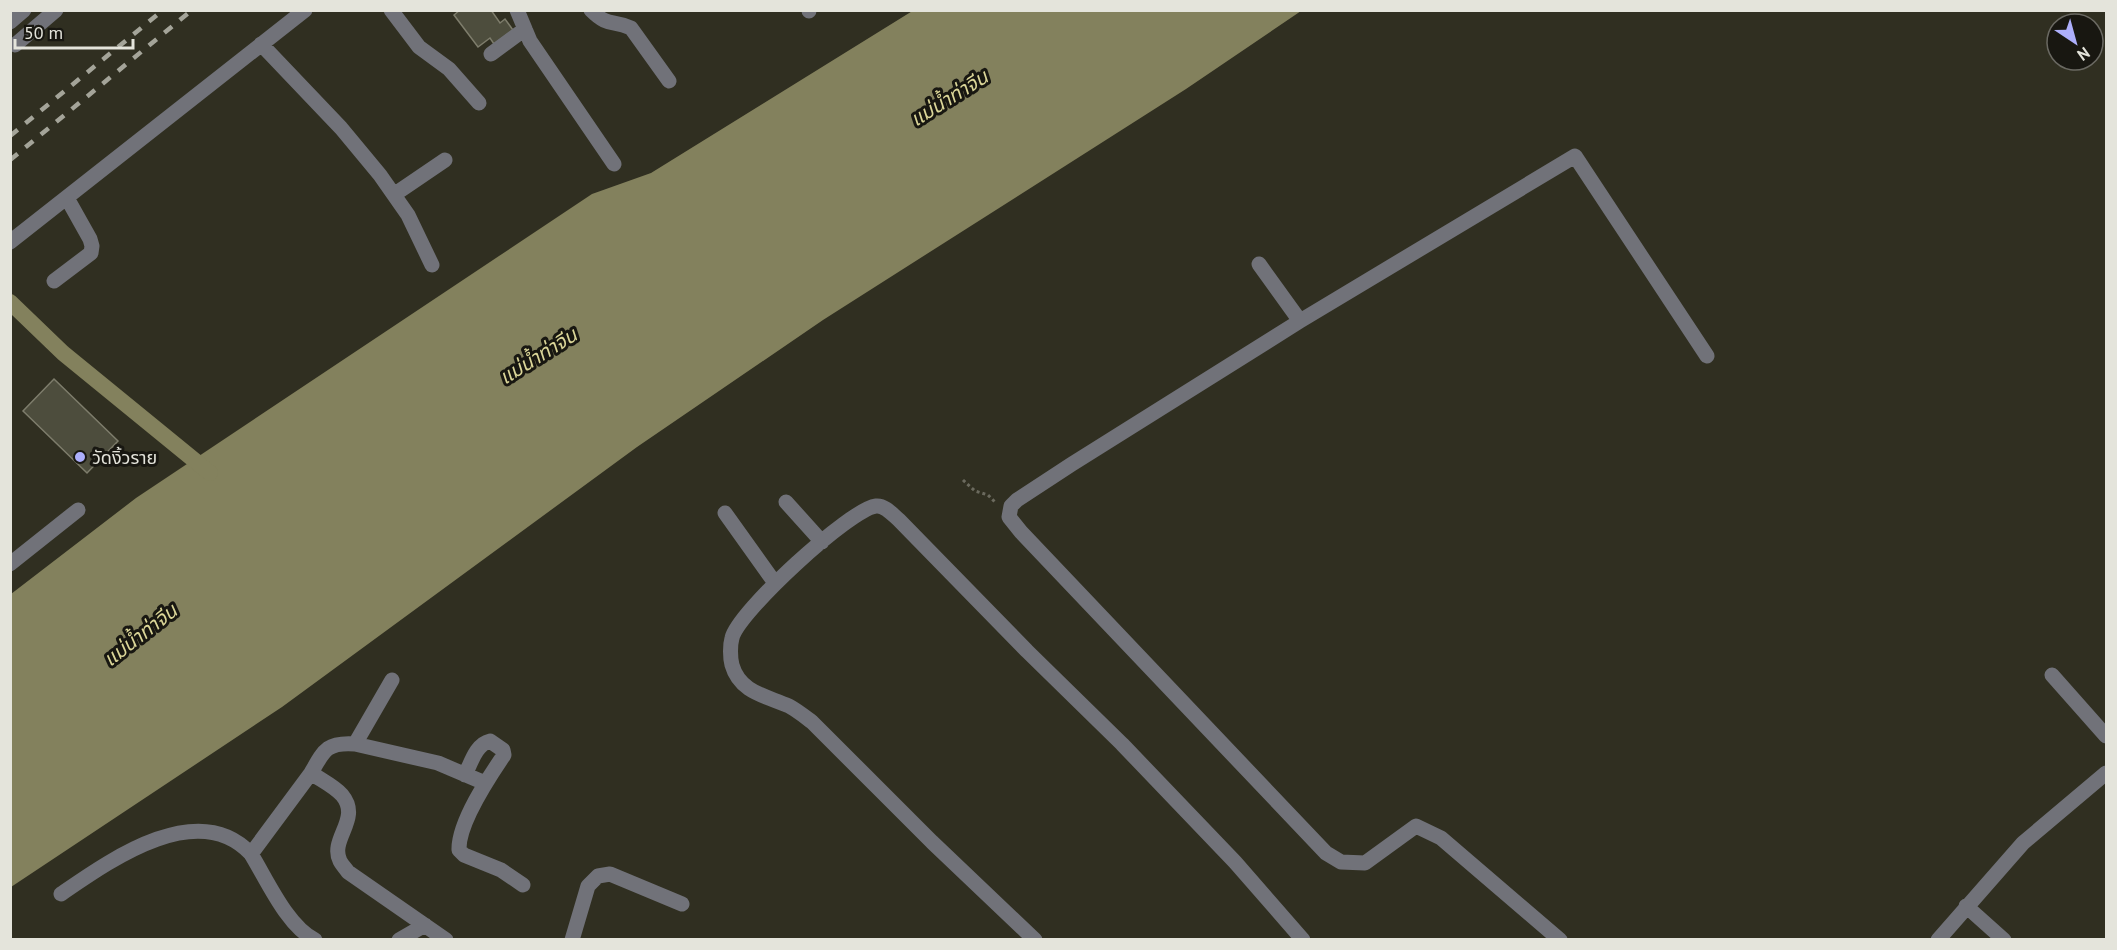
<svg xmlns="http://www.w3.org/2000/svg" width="2117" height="950" viewBox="0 0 2117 950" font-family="'PT Sans','Noto Sans Thai',sans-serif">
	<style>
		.water { fill: #83815d }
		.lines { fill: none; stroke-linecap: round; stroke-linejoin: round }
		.canal { stroke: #83815d; stroke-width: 16 }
		.building { fill: #4d4d3d; stroke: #7e7d6c; stroke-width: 1.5 }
		.path { stroke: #6b6a5e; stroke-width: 3; stroke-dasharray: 3 3; stroke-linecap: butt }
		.minor { stroke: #717279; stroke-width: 15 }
		.rail { stroke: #a4a499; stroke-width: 4.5; stroke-dasharray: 10 10; stroke-linecap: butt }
		.poi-dot { fill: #adaffb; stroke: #181711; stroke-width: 2 }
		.labels { text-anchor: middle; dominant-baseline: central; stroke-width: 6; stroke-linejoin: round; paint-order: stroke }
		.poi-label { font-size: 18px; fill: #e4e4db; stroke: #181711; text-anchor: start }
		.water-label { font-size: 20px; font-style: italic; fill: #dbd698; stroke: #181711 }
	</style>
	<rect width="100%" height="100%" fill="#302f21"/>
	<!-- water -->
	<path class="water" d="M914,10L1301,11L1186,89L823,320L637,447L282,707L11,887V594L136,498L592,194L651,173Z"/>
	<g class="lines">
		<!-- canal -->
		<path class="canal" d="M10,302L63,353L210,473"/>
	</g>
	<!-- building -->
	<path class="building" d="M460,10H491L500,23L505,19L513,30L494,44L490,38L478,47L454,15Z
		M54,379L118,441L87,473L23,411Z"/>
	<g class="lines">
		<!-- path -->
		<path class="path" d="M963,480L975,491L988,495L996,503"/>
		<!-- minor -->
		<path class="minor" d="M391,10L419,47L449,69L479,103
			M517,10L530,41L614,164
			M591,10C609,28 612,19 631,28L669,81
			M809,10V11
			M10,22L24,10
			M261,44L341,128L380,175L408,215L432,265
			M15,45L56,10
			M491,54L525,29
			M395,194L445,160
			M10,242L305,10
			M1259,264L1300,321
			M54,281L91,253L92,246L90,239L67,198
			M786,502L822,542
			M725,513L775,583
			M10,564L78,510
			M2052,675L2106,736
			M355,744L392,680
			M465,775C471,763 476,744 490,741L503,750L504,755C489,777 458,823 459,850L464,855L501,870L523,885
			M251,854L311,773
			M61,894C109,861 198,797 251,854C267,880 287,926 315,940
			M1966,906L2004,940
			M399,940L425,925
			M446,940L348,872C346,869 342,865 340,861C329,839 362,819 342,795C334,786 321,780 311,773C324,750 327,742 355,744L438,763L485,783
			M572,940L588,886L598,876L610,874L682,904
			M1035,940L932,842L812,722C804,716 798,711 789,706C767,696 740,693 732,665C730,657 730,645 732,638C738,612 850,509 876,506C885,505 893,515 899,520L1027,651L1122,744L1235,862L1303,940
			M1560,940L1441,838L1416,826L1365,863L1341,862L1326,853L1021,532L1009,517L1011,506L1017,500L1072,464L1300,321L1575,156L1707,356
			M1938,940L2023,843L2106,773"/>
		<!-- rail -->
		<path class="rail" d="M10,136L163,10
			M10,160L192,10"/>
	</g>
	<!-- markers -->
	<circle class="poi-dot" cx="80" cy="457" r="6"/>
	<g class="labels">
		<!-- poi labels -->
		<g class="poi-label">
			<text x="92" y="457">วัดงิ้วราย</text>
		</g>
		<!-- water labels -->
		<g class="water-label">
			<text transform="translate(949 98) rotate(-32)">แม่น้ำท่าจีน</text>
			<text transform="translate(538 356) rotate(-32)">แม่น้ำท่าจีน</text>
			<text transform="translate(140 635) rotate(-38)">แม่น้ำท่าจีน</text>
		</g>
	</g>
	<!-- border -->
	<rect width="2117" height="950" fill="none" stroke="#e4e4db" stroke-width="24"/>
	<!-- north arrow -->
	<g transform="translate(2075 42) rotate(144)"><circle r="28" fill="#181711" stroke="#6a6962" stroke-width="1.5"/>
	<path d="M0-4.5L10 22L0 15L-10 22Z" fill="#adaffb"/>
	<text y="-9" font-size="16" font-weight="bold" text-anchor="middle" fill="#e4e4db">N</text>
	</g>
	<!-- scale -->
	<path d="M15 39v9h118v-9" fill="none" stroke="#e4e4db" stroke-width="3"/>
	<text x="24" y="39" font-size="18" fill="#e4e4db" stroke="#181711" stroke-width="4.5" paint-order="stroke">50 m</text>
</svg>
